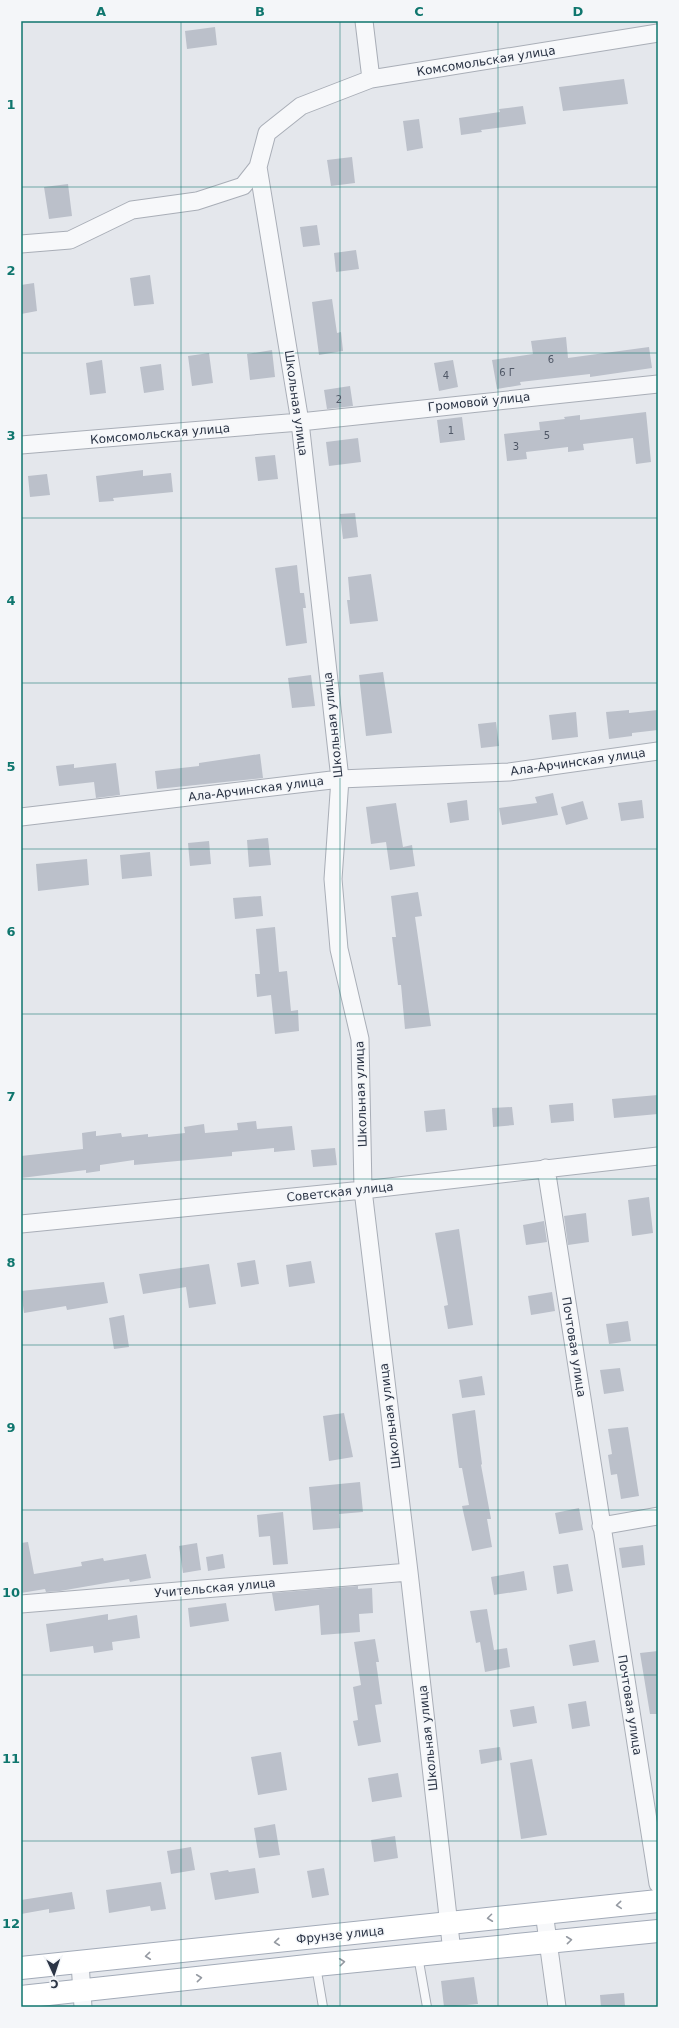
<svg xmlns="http://www.w3.org/2000/svg" width="679" height="2028" viewBox="0 0 679 2028" font-family="'DejaVu Sans',sans-serif">
	<style>
		.building { fill: #bbc0ca }
		.lines { fill: none; stroke-linecap: round; stroke-linejoin: round }
		.service-casing { stroke: #a9aeb7; stroke-width: 10 }
		.minor-casing { stroke: #a9aeb7; stroke-width: 19 }
		.primary-casing { stroke: #a3abb8; stroke-width: 24 }
		.service { stroke: #f7f8fa; stroke-width: 8 }
		.minor { stroke: #f7f8fa; stroke-width: 17 }
		.primary { stroke: #fff; stroke-width: 22 }
		.oneway { stroke: #959aa2 }
		.grid { fill: none; stroke: #0f766e; stroke-width: 1; stroke-opacity: 0.55 }
		.labels { text-anchor: middle; dominant-baseline: central; stroke-width: 3; stroke-linejoin: round; paint-order: stroke }
		.number-label { font-size: 10px; fill: #4f5766 }
		.street-label { font-size: 12px; fill: #2b3445; stroke: #f4f6f9 }
		.neatline { fill: none; stroke: #0f766e; stroke-width: 1.5 }
		.grid-label { font-size: 13px; text-anchor: middle; font-weight: bold; fill: #0f766e }
	</style>
	<rect width="100%" height="100%" fill="#e4e7ec"/>
	<!-- building -->
	<path class="building" d="M215,27L217,45L187,49L185,31Z
		M624,79L628,104L563,111L559,87Z
		M523,106L526,124L481,130L482,132L461,135L459,118L500,112L499,109Z
		M419,119L423,148L407,151L403,121Z
		M352,157L355,183L331,186L327,160Z
		M68,184L72,216L49,219L44,187Z
		M317,225L320,245L303,247L300,227Z
		M356,250L359,269L336,272L334,253Z
		M150,275L154,304L134,306L130,278Z
		M34,283L37,311L21,314V285Z
		M332,299L337,333L341,332L343,351L319,355L312,302Z
		M566,337L568,358L649,347L652,368L590,377V374L520,382L521,385L497,389L492,360L533,354L531,341Z
		M272,350L275,377L250,380L247,354Z
		M209,353L213,383L192,386L188,356Z
		M102,360L106,393L90,395L86,363Z
		M453,360L458,387L439,391L434,363Z
		M161,364L164,390L144,393L140,367Z
		M350,386L353,406L327,409L324,390Z
		M646,412L651,462L636,464L633,438L583,444L584,450L568,452V447L526,452L527,459L507,461L504,434L540,430L539,422L565,419L564,417L580,415V420Z
		M462,417L465,440L440,443L437,420Z
		M358,438L361,462L329,466L326,442Z
		M275,455L278,479L258,481L255,457Z
		M143,470V476L171,473L173,492L113,498L114,501L99,502L96,476Z
		M47,474L50,495L30,497L28,476Z
		M355,513L358,537L343,539L340,514Z
		M297,565L300,593H304L306,608H303L307,643L286,646L275,568Z
		M371,574L378,621L350,624L347,600H350L348,577Z
		M383,672L392,733L366,736L359,675Z
		M311,675L315,706L292,708L288,678Z
		M629,710V713L658,710V730L632,733V736L609,739L606,712Z
		M576,712L578,737L552,740L549,715Z
		M496,722L499,746L481,748L478,724Z
		M260,754L263,778L157,789L155,771L199,766V763Z
		M116,763L120,795L96,798L94,782L59,786L56,766L74,764V768Z
		M553,793L558,815L502,825L499,808L537,803L535,797Z
		M467,800L469,820L450,823L447,803Z
		M642,800L644,818L621,821L618,803Z
		M583,801L588,819L566,825L561,807Z
		M396,803L403,847L412,845L415,866L390,870L386,842L371,844L366,807Z
		M268,838L271,865L249,867L247,840Z
		M209,841L211,864L190,866L188,843Z
		M150,852L152,876L122,879L120,855Z
		M87,859L89,885L38,891L36,864Z
		M418,892L422,916L415,917L431,1026L405,1029L401,985H398L392,937H396L391,896Z
		M261,896L263,916L235,919L233,898Z
		M275,927L279,972L287,971L291,1011L298,1010L299,1031L275,1034L271,995L257,997L255,974H260L256,929Z
		M658,1095V1114L614,1118L612,1099Z
		M573,1103L574,1121L551,1123L549,1105Z
		M512,1107L514,1125L493,1127L492,1108Z
		M445,1109L447,1130L426,1132L424,1111Z
		M256,1121L257,1129L292,1126L295,1150L274,1152V1148L232,1152V1156L134,1165V1160L100,1165V1171L86,1173V1170L21,1178V1156L83,1149L82,1133L96,1131V1136L121,1133L122,1137L148,1134V1137L185,1133L184,1127L204,1124L205,1133L238,1130L237,1123Z
		M335,1148L337,1165L313,1167L311,1150Z
		M649,1197L653,1233L632,1236L628,1200Z
		M586,1213L589,1242L568,1245L564,1216Z
		M544,1221L547,1242L526,1245L523,1225Z
		M459,1229L473,1325L448,1329L444,1306L448,1305L435,1233Z
		M255,1260L259,1284L241,1287L237,1263Z
		M311,1261L315,1283L289,1287L286,1265Z
		M209,1264L216,1304L189,1308L186,1287L143,1294L139,1274Z
		M104,1282L108,1303L67,1310L66,1306L24,1313L21,1291Z
		M552,1292L555,1311L531,1315L528,1296Z
		M124,1315L129,1347L114,1349L109,1318Z
		M628,1321L631,1341L609,1344L606,1324Z
		M620,1368L624,1391L604,1394L600,1370Z
		M482,1376L485,1395L462,1398L459,1380Z
		M475,1410L482,1464L481,1465L491,1519H487L492,1547L472,1551L462,1506L469,1505L462,1468H459L452,1414Z
		M344,1413L353,1457L329,1461L323,1416Z
		M628,1427L639,1496L621,1499L617,1474L611,1475L608,1455L612,1454L608,1429Z
		M360,1482L363,1512L339,1514L340,1528L313,1530L309,1487Z
		M579,1508L583,1530L559,1534L555,1513Z
		M283,1512L288,1564L273,1565L270,1536L259,1537L257,1515Z
		M28,1542L34,1574L82,1566L81,1562L103,1558L104,1561L146,1554L151,1578L130,1582L129,1579L60,1591L46,1592L45,1589L21,1593V1543Z
		M197,1543L201,1570L183,1573L179,1546Z
		M643,1545L645,1565L622,1568L619,1548Z
		M223,1554L225,1568L208,1571L206,1557Z
		M568,1564L573,1591L557,1594L553,1566Z
		M524,1571L527,1590L494,1595L491,1577Z
		M358,1586V1589L372,1588L373,1613L359,1614L360,1632L321,1635L319,1605L275,1611L272,1593Z
		M226,1603L229,1621L190,1627L188,1608Z
		M487,1609L494,1650L507,1648L510,1667L485,1672L480,1642L476,1643L470,1611Z
		M108,1614V1620L137,1615L140,1638L112,1642L113,1650L94,1653L93,1646L50,1652L46,1624Z
		M375,1639L379,1662H376L382,1704L375,1705L381,1742L358,1746L353,1721L358,1720L353,1687L361,1685L354,1642Z
		M595,1640L599,1662L573,1666L569,1645Z
		M658,1651V1714H650L640,1653Z
		M586,1701L590,1726L572,1729L568,1704Z
		M534,1706L537,1723L513,1727L510,1710Z
		M500,1747L502,1760L481,1764L479,1750Z
		M281,1752L287,1790L258,1795L251,1757Z
		M532,1759L547,1835L521,1839L510,1763Z
		M398,1773L402,1797L372,1802L368,1778Z
		M275,1824L280,1855L259,1858L254,1828Z
		M395,1836L398,1858L374,1862L371,1840Z
		M191,1847L195,1870L171,1874L167,1851Z
		M255,1868L259,1893L215,1900L210,1873L228,1870L229,1872Z
		M324,1868L329,1895L312,1898L307,1871Z
		M161,1882L166,1909L151,1911L150,1906L109,1913L106,1890Z
		M72,1892L75,1909L49,1913V1909L21,1914V1900Z
		M474,1977L478,2004L444,2007L441,1981Z
		M624,1993L625,2006L601,2007L600,1995Z"/>
	<g class="lines">
		<!-- service casing -->
		<g class="service-casing">
			<path id="service" d="M418,1956L427,2007
				M316,1966L323,2007"/>
		</g>
		<!-- minor casing -->
		<g class="minor-casing">
			<path id="minor" d="M364,21L371,79L658,33
				M258,167L300,422L340,779L333,879L339,949L360,1039L363,1190L409,1572L452,1952
				M21,244L70,240L132,210L197,201L243,186L258,167L267,133L301,106L371,79
				M21,445L300,422L658,384
				M21,817L340,779L509,772L658,751
				M546,1168L658,1884
				M21,1224L363,1190L658,1156
				M601,1526L658,1516
				M21,1604L409,1572
				M544,1912L557,2007
				M80,1963L83,2007"/>
		</g>
		<!-- primary casing -->
		<g class="primary-casing">
			<path id="primary" d="M21,1968L658,1901
				M21,1997L316,1965L658,1931"/>
		</g>
		<!-- service -->
		<use href="#service" class="service"/>
		<!-- minor -->
		<use href="#minor" class="minor"/>
		<!-- primary -->
		<use href="#primary" class="primary"/>
	</g>
	<!-- one-way arrows -->
	<defs><path id="oneway-chevron" d="M-2-3.5L2.5 0L-2 3.5" fill="none" stroke-width="1.6" stroke-linecap="round" stroke-linejoin="round"/></defs>
	<g class="oneway">
		<use href="#oneway-chevron" transform="translate(619 1905) rotate(175)"/>
		<use href="#oneway-chevron" transform="translate(490 1918) rotate(173)"/>
		<use href="#oneway-chevron" transform="translate(569 1940) rotate(-6)"/>
		<use href="#oneway-chevron" transform="translate(277 1942) rotate(174)"/>
		<use href="#oneway-chevron" transform="translate(148 1956) rotate(174)"/>
		<use href="#oneway-chevron" transform="translate(342 1962) rotate(-6)"/>
		<use href="#oneway-chevron" transform="translate(199 1978) rotate(-6)"/>
	</g>
	<!-- grid -->
	<path class="grid" d="M181,21V2007M340,21V2007M498,21V2007M21,187H658M21,353H658M21,518H658M21,683H658M21,849H658M21,1014H658M21,1179H658M21,1345H658M21,1510H658M21,1675H658M21,1841H658"/>
	<g class="labels">
		<!-- number labels -->
		<g class="number-label">
			<text x="551" y="359">6</text>
			<text x="507" y="372">6 Г</text>
			<text x="446" y="375">4</text>
			<text x="339" y="399">2</text>
			<text x="451" y="430">1</text>
			<text x="547" y="435">5</text>
			<text x="516" y="446">3</text>
		</g>
		<!-- street labels -->
		<g class="street-label">
			<text transform="translate(486 61) rotate(-9)">Комсомольская улица</text>
			<text transform="translate(479 402) rotate(-6)">Громовой улица</text>
			<text transform="translate(296 403) rotate(82)">Школьная улица</text>
			<text transform="translate(160 434) rotate(-5)">Комсомольская улица</text>
			<text transform="translate(333 725) rotate(-96)">Школьная улица</text>
			<text transform="translate(578 762) rotate(-8)">Ала-Арчинская улица</text>
			<text transform="translate(256 789) rotate(-7)">Ала-Арчинская улица</text>
			<text transform="translate(361 1094) rotate(-92)">Школьная улица</text>
			<text transform="translate(340 1192) rotate(-6)">Советская улица</text>
			<text transform="translate(574 1347) rotate(81)">Почтовая улица</text>
			<text transform="translate(390 1416) rotate(-97)">Школьная улица</text>
			<text transform="translate(215 1588) rotate(-5)">Учительская улица</text>
			<text transform="translate(630 1705) rotate(81)">Почтовая улица</text>
			<text transform="translate(428 1738) rotate(-96)">Школьная улица</text>
			<text transform="translate(340 1935) rotate(-6)">Фрунзе улица</text>
		</g>
	</g>
	<!-- border -->
	<rect width="679" height="2028" fill="none" stroke="#f4f6f9" stroke-width="44"/>
	<!-- north arrow -->
	<g transform="translate(54 1974) rotate(177)" stroke="#f4f6f9" stroke-width="3" paint-order="stroke">
	<path d="M0-3L7 15L0 10L-7 15Z" fill="#2b3445"/>
	<text y="-6" font-size="11" font-weight="bold" text-anchor="middle" fill="#2b3445">С</text>
	</g>
	<rect x="22" y="22" width="635" height="1984" class="neatline"/>
	<g class="grid-label">
		<text x="101" y="16">A</text>
		<text x="260" y="16">B</text>
		<text x="419" y="16">C</text>
		<text x="578" y="16">D</text>
		<text x="11" y="109">1</text>
		<text x="11" y="275">2</text>
		<text x="11" y="440">3</text>
		<text x="11" y="605">4</text>
		<text x="11" y="771">5</text>
		<text x="11" y="936">6</text>
		<text x="11" y="1101">7</text>
		<text x="11" y="1267">8</text>
		<text x="11" y="1432">9</text>
		<text x="11" y="1597">10</text>
		<text x="11" y="1763">11</text>
		<text x="11" y="1928">12</text>
	</g>
</svg>
